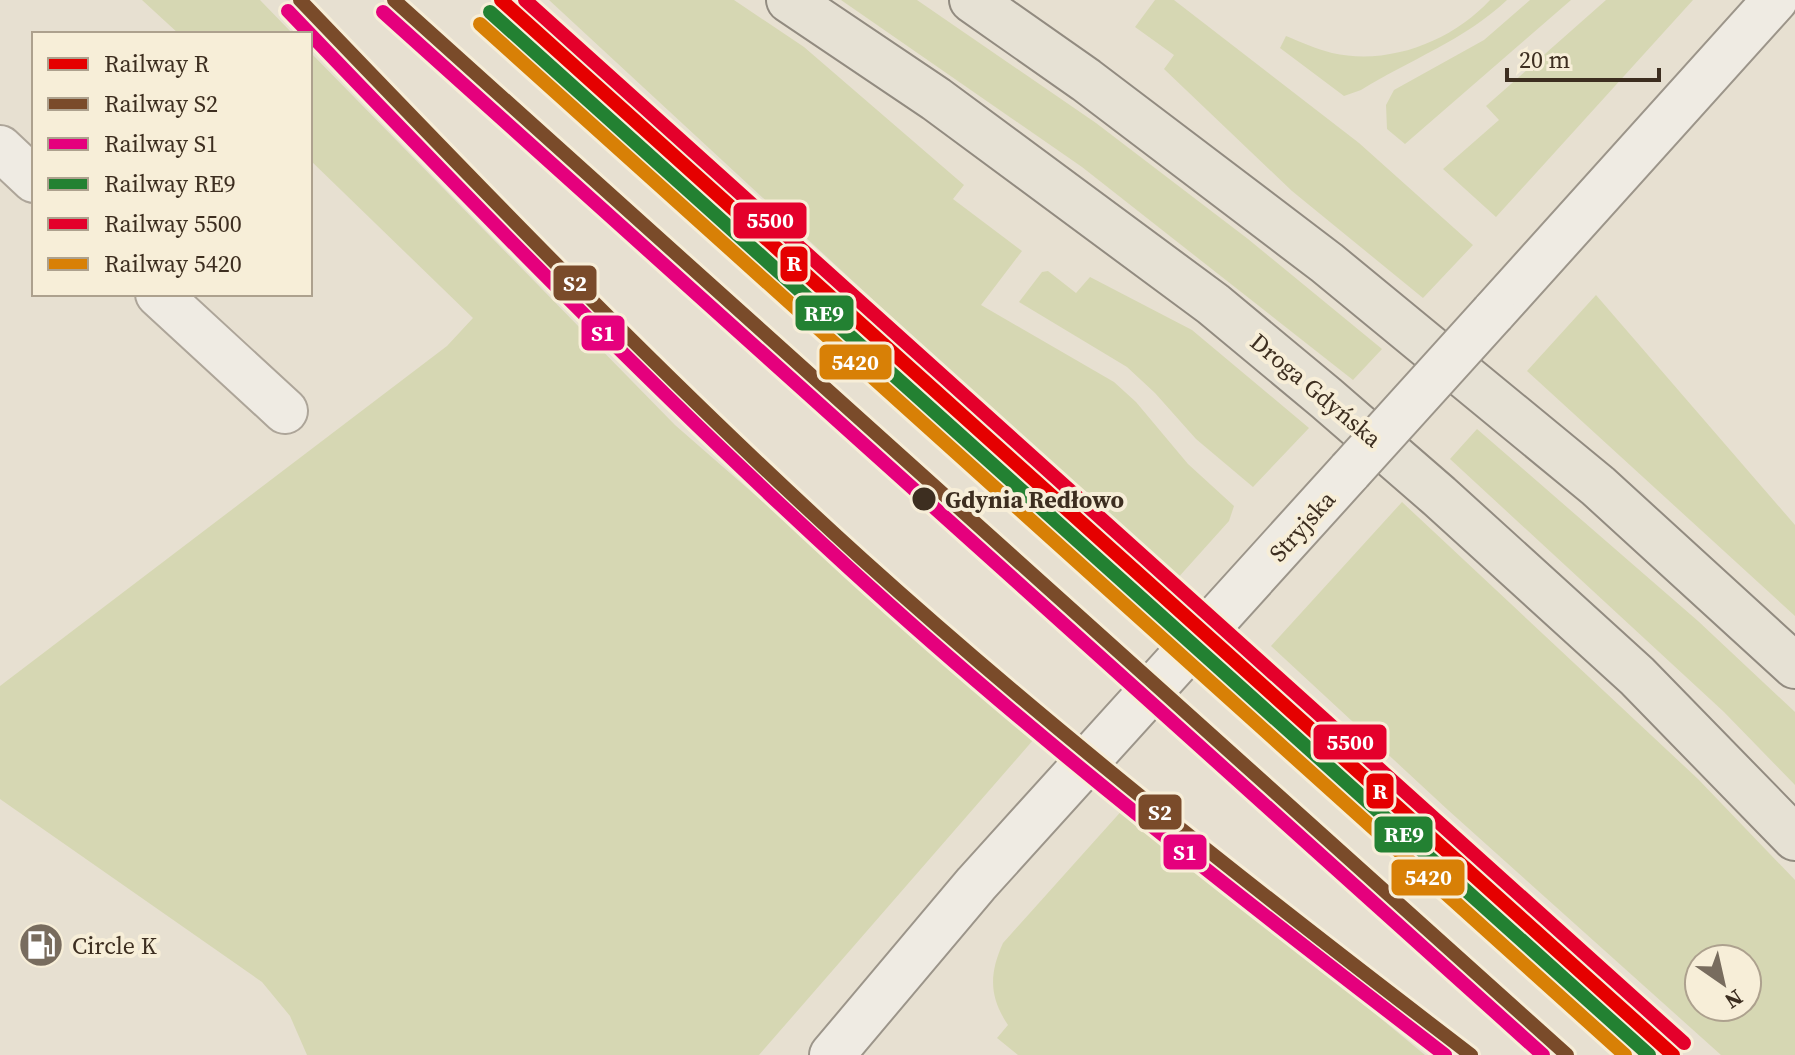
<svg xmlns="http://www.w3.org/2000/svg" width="1795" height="1055" viewBox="0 0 1795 1055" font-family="'Source Serif 4',serif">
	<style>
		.green { fill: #d6d7b3; fill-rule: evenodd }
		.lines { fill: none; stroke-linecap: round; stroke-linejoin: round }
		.street-casing { stroke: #ada599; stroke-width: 48 }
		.secondary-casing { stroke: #9c958a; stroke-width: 48 }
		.primary-casing { stroke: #928b80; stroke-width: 48 }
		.street { stroke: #efebe3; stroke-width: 44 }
		.secondary { stroke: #efebe3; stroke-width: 44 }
		.primary { stroke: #e6e1d4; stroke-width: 44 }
		.secondary-bridge-casing { stroke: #9c958a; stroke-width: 48; stroke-linecap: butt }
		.secondary-bridge { stroke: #efebe3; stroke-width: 44 }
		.rail-1-casing { stroke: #f7eed8; stroke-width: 20 }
		.rail-2-casing { stroke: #f7eed8; stroke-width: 20 }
		.rail-3-casing { stroke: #f7eed8; stroke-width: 20 }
		.rail-4-casing { stroke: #f7eed8; stroke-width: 20 }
		.rail-5-casing { stroke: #f7eed8; stroke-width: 20 }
		.rail-6-casing { stroke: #f7eed8; stroke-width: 20 }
		.rail-1 { stroke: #e50000; stroke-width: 14 }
		.rail-2 { stroke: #7a4b2a; stroke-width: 14 }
		.rail-3 { stroke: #e5007d; stroke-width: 14 }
		.rail-4 { stroke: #238132; stroke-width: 14 }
		.rail-5 { stroke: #e4002b; stroke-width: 14 }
		.rail-6 { stroke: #d88006; stroke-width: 14 }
		.stop-dot { fill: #3d2e20; stroke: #f7eed8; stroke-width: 3 }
		.labels { text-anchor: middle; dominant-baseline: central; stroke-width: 8; stroke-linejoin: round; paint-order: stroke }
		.street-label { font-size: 24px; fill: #3d2e20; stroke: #f7eed8 }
		.stop-label { font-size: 24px; font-weight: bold; fill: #3d2e20; stroke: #f7eed8; text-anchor: start }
		.poi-label { font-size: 24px; fill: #3d2e20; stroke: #f7eed8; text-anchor: start }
		.line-badge { stroke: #f7eed8; stroke-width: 3 }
		.badge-label { font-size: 22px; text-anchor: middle; font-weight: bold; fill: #fff }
	</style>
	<rect width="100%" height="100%" fill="#e7e0d1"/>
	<!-- green -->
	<path class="green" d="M142,0H260L293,34H179Z
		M549,0H734L804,47L964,185L953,199L1022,251L981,305L1114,382L1136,402L1188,464L1234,506L1229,521L1176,580Z
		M841,0H917L1096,123L1248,239L1382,349L1353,380L1082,167Z
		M1155,0H1174L1359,143L1473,245L1423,298L1292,191L1164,69L1174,55L1135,27Z
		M1490,0H1507C1465,40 1409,60 1361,90L1344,96L1280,48L1286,36C1301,42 1316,49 1332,53C1389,66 1452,41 1490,0Z
		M1530,0H1571L1405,144L1387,129L1386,105L1394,90L1484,40Z
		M1606,0H1693L1496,217L1443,169L1499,120L1486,106Z
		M310,52L675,425L1034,739L759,1055H307L290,1016L262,982L0,799V686L447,346L473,318L310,160Z
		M1048,271L1076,293L1090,277L1192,330L1309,428L1253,487L1196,439L1155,393L1127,367L1019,302L1042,272Z
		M1596,295L1795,525V616L1527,371Z
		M1477,429L1698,621L1795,712V785L1724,712L1450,459Z
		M1402,502L1698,779L1795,880V1055H1721L1448,810L1271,646ZM1699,959H1747V1007H1699Z
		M1125,807L1425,1055H1018L997,1038L1008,1025C989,997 989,974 1003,943Z"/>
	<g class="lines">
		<!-- street casing -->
		<g class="street-casing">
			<path id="street" d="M0,148L34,180
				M158,294L285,411"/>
		</g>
		<!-- secondary casing -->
		<g class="secondary-casing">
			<path id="secondary" d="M1493,313L1775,0
				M832,1055L976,884L1350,471"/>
		</g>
		<!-- primary casing -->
		<g class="primary-casing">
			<path id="primary" d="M789,0L936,99L1213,304L1326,398L1439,496L1637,676L1795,838
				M972,0L1086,80L1327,263L1598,486L1795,666"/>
		</g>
		<!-- street -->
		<use href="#street" class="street"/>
		<!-- secondary -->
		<use href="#secondary" class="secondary"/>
		<!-- primary -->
		<use href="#primary" class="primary"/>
		<!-- secondary-bridge casing -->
		<g class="secondary-bridge-casing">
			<path id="secondary-bridge" d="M1350,471L1493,313"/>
		</g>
		<!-- secondary-bridge -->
		<use href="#secondary-bridge" class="secondary-bridge"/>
		<!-- rail-1 casing -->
		<g class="rail-1-casing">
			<path id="rail-1" d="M501,0L1673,1055"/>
		</g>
		<!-- rail-2 casing -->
		<g class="rail-2-casing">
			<path id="rail-2" d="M300,0C483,191 666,381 862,559C1057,735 1263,896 1471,1055
				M394,0L1567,1055"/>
		</g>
		<!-- rail-3 casing -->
		<g class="rail-3-casing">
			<path id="rail-3" d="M288,11C471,202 655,391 850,569C1039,742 1242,899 1445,1055
				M383,12L1543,1055"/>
		</g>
		<!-- rail-4 casing -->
		<g class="rail-4-casing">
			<path id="rail-4" d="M490,12L1649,1055"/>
		</g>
		<!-- rail-5 casing -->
		<g class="rail-5-casing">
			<path id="rail-5" d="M525,0L1684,1043"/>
		</g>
		<!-- rail-6 casing -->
		<g class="rail-6-casing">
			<path id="rail-6" d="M480,24L1625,1055"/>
		</g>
		<!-- rail-1 -->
		<use href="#rail-1" class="rail-1"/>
		<!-- rail-2 -->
		<use href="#rail-2" class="rail-2"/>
		<!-- rail-3 -->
		<use href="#rail-3" class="rail-3"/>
		<!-- rail-4 -->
		<use href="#rail-4" class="rail-4"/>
		<!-- rail-5 -->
		<use href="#rail-5" class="rail-5"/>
		<!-- rail-6 -->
		<use href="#rail-6" class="rail-6"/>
	</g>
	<!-- icons -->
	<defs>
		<g id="fuel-disc" transform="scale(2.3)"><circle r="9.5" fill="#786c5e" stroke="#f7eed8"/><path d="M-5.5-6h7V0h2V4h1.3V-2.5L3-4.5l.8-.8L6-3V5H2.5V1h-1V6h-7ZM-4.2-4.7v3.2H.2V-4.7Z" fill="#fff"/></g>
	</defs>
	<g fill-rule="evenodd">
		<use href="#fuel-disc" x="41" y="945"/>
	</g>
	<!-- markers -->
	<circle class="stop-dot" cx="924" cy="499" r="13"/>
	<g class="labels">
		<!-- street labels -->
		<g class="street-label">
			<text transform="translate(1316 390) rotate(40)">Droga Gdyńska</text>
			<text transform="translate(1302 526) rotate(-48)">Stryjska</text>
		</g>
		<!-- stop labels -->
		<g class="stop-label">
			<text x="945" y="499">Gdynia Redłowo</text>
		</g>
		<!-- poi labels -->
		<g class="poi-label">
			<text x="72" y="945">Circle K</text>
		</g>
	</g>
	<g class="line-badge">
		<rect x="732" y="201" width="76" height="39" rx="8" fill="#e4002b"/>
		<rect x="779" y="245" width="30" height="38" rx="8" fill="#e50000"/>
		<rect x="552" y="264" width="46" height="38" rx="8" fill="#7a4b2a"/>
		<rect x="794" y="294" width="61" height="38" rx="8" fill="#238132"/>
		<rect x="580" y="314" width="46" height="38" rx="8" fill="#e5007d"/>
		<rect x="818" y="343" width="75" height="38" rx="8" fill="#d88006"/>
		<rect x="1312" y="723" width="76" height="38" rx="8" fill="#e4002b"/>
		<rect x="1365" y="772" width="30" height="38" rx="8" fill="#e50000"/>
		<rect x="1137" y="793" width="46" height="38" rx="8" fill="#7a4b2a"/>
		<rect x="1373" y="815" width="61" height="39" rx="8" fill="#238132"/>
		<rect x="1162" y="833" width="46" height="38" rx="8" fill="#e5007d"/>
		<rect x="1390" y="858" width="76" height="39" rx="8" fill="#d88006"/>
	</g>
	<g class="badge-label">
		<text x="770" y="228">5500</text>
		<text x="794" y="271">R</text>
		<text x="575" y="291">S2</text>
		<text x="824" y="321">RE9</text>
		<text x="603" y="341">S1</text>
		<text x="855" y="370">5420</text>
		<text x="1350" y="750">5500</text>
		<text x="1380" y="799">R</text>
		<text x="1160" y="820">S2</text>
		<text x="1404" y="842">RE9</text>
		<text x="1185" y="860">S1</text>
		<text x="1428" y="885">5420</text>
	</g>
	<!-- legend -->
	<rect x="32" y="32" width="280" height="264" fill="#f7eed8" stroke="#ada18e" stroke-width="2"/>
	<rect x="48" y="58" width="40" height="12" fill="#e50000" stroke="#ada18e" stroke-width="2"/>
	<text x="104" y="72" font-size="24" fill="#3d2e20">Railway R</text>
	<rect x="48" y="98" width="40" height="12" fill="#7a4b2a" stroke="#ada18e" stroke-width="2"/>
	<text x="104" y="112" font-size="24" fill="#3d2e20">Railway S2</text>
	<rect x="48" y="138" width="40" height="12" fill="#e5007d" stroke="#ada18e" stroke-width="2"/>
	<text x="104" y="152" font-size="24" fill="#3d2e20">Railway S1</text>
	<rect x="48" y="178" width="40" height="12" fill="#238132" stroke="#ada18e" stroke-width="2"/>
	<text x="104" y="192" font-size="24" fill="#3d2e20">Railway RE9</text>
	<rect x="48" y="218" width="40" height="12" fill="#e4002b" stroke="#ada18e" stroke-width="2"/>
	<text x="104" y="232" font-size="24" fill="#3d2e20">Railway 5500</text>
	<rect x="48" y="258" width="40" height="12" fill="#d88006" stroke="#ada18e" stroke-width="2"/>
	<text x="104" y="272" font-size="24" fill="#3d2e20">Railway 5420</text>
	<!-- north arrow -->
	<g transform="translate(1723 983) rotate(146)"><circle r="38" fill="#f7eed8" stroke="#ada18e" stroke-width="2"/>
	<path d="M0-6L14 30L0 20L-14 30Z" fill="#786c5e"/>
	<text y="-12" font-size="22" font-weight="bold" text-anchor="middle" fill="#3d2e20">N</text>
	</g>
	<!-- scale -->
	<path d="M1507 68v12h152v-12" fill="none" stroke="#3d2e20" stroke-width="4"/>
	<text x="1519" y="68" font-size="24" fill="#3d2e20" stroke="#f7eed8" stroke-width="6" paint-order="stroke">20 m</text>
</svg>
